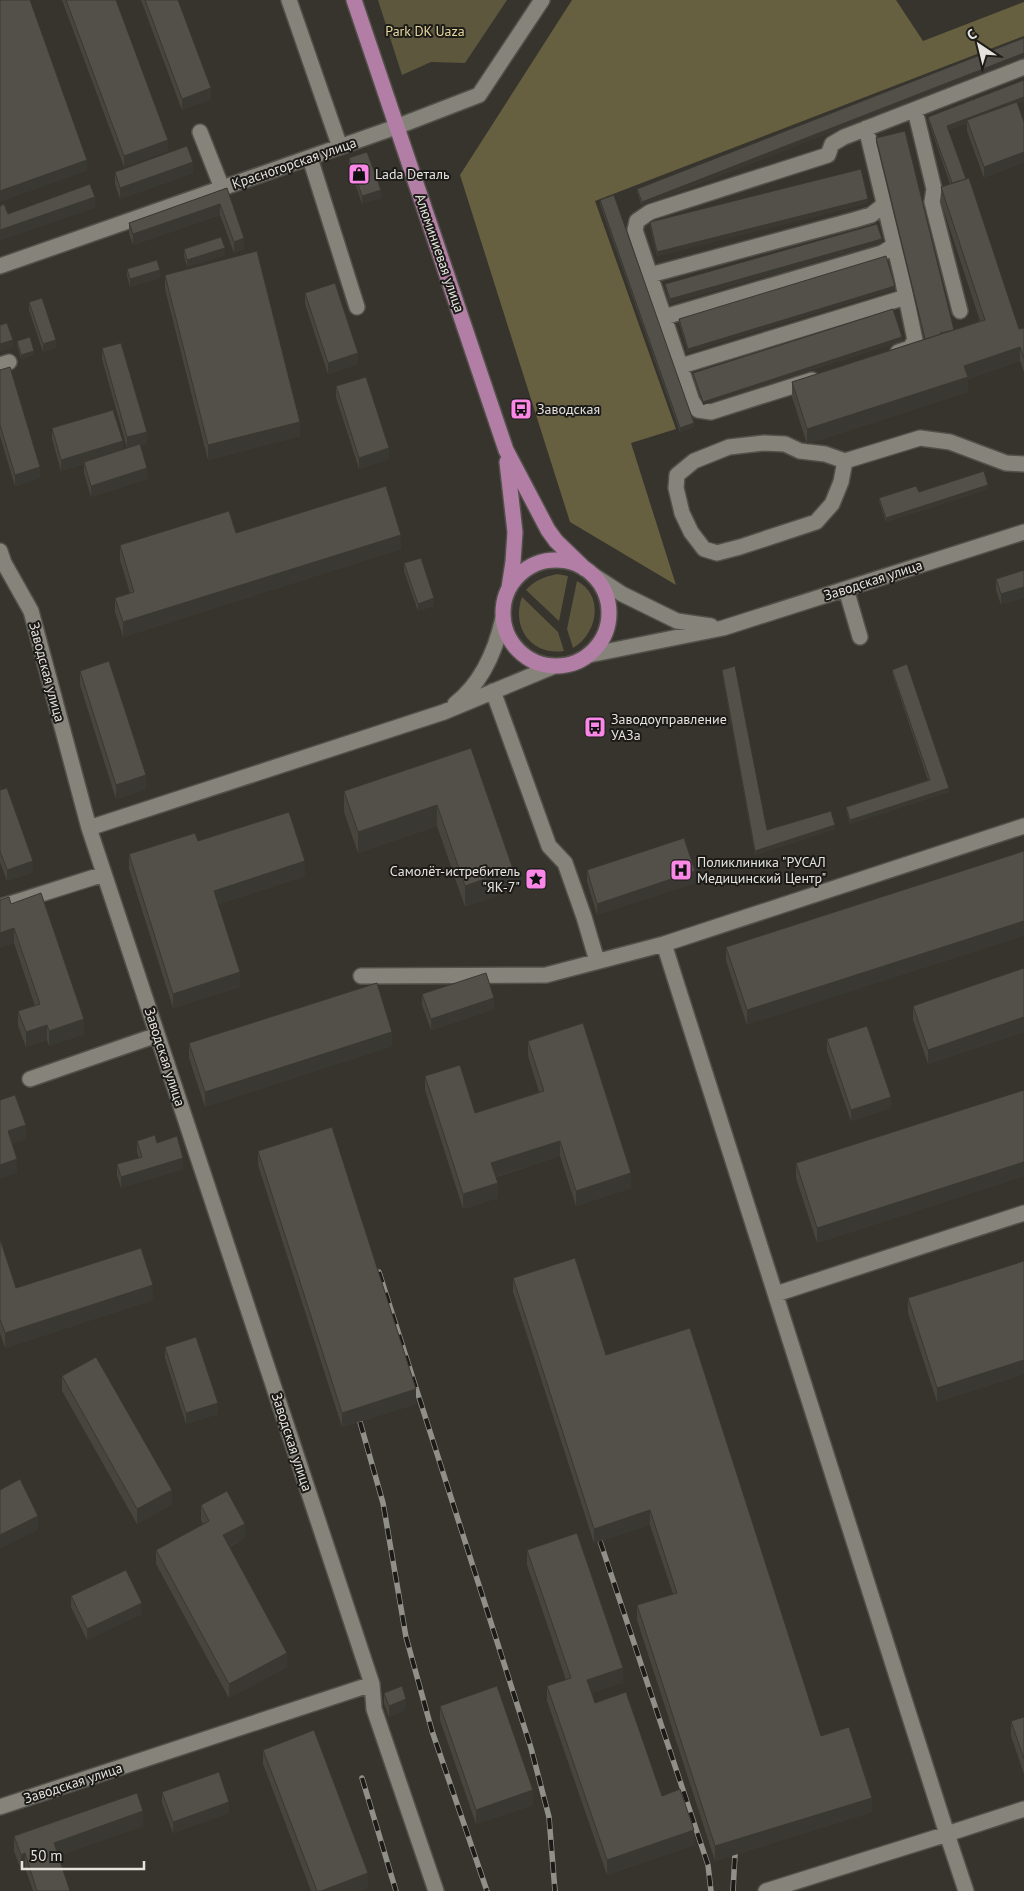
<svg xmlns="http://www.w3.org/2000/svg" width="1024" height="1891" viewBox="0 0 1024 1891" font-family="'PT Sans',sans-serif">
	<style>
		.green { fill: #5d573e }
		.forest { fill: #665f40 }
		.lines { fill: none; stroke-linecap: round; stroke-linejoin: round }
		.minor-casing { stroke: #515049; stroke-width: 18 }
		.major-casing { stroke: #515049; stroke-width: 18 }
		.minor { stroke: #85837a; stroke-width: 15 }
		.major { stroke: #b37ea5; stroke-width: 15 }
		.rail-casing { stroke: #918f89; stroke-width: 5.5 }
		.rail { stroke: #1c1b18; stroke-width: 4; stroke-dasharray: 11; stroke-linecap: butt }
		.wall { fill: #47453e }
		.shaded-wall { fill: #393832 }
		.building { fill: #525048; stroke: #393832 }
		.labels { text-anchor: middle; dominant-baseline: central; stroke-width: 4; stroke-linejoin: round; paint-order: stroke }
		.park-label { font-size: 14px; fill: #e7d89e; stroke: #1c1b18 }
		.street-label { font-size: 14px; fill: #e4e3de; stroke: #1c1b18 }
		.poi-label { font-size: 14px; fill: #e4e3de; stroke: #1c1b18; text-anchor: start }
	</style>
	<rect width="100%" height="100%" fill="#36342d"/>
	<!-- green -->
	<path class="green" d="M378,0H507L465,63L431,62L402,75Z
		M557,574L568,576L559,621L526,590C535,580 544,577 557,574Z
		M577,581C605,596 597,634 573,648L567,629Z
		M522,597L558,632L564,651C531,656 511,627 522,597Z"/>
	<!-- forest -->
	<path class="forest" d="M572,0H896L923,41L1024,2V36L595,201L676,429L631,443L676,585L570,522L460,175Z"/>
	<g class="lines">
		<!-- minor casing -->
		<g class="minor-casing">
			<path id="minor" d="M289,0L340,147
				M915,110L934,189L932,202L960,311
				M866,128L901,273L915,340L910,348L898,352
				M200,132L222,188
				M310,158L357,307
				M0,266L396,127L479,95L542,0
				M650,275L854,220L871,215L885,204
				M664,317L882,253L895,245
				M0,365L9,362
				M681,366L906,297
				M812,380L711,412L698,410L692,401L635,230L637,221L650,212L828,155L832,144L844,137L1024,67
				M845,461L841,482L832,504L816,522L740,547L717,553L704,549L691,532L682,513L676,488L677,475L694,461L729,447L764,443L785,444L800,451L825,454L845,461L920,438L950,442L1006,463L1024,464
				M0,551L4,563L31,611L89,828L372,1684L374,1709L436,1891
				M593,575L622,594L677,621L711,626
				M846,589L860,637
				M589,655L723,628L1024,532
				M493,691L549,846L565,863L584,917L597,961
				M455,704C482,683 496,649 503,618
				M89,828L444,712L552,667
				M0,907L104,874
				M664,944L1024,826
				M361,976L546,975L664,944L947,1834L766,1891
				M30,1079L157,1035
				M776,1294L1024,1213
				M0,1807L372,1684
				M966,1891L947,1834L1024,1809"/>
		</g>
		<!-- major casing -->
		<g class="major-casing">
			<path id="major" d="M354,0L506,450L548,530L556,541L585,569
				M507,462L515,532L513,562L509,588
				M503 613a53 53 0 1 1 106 0a53 53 0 1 1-106 0Z"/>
		</g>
		<!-- minor -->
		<use href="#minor" class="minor"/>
		<!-- major -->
		<use href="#major" class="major"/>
		<!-- rail casing -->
		<g class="rail-casing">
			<path id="rail" d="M379,1272L531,1748L549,1817L555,1891
				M360,1422L383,1503L406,1637L432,1731L487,1891
				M600,1541L708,1865L711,1891
				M362,1778L396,1891
				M733,1891L735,1854"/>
		</g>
		<!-- rail -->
		<use href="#rail" class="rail"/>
	</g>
	<!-- wall -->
	<path class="wall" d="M62,0H116L168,151L124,167Z
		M141,0H178L211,99L182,110Z
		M1024,38V57L642,206L637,192V189Z
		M1024,80V101L1017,103L984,178L967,131V123L948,130L1019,329L1024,328V372L1020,361L968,379V392L807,444L792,397V382L924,339L876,142V138L954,330L980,321L941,202V187L950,184L928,120V117Z
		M349,158L381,198L362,204L349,165Z
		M115,172L193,173L120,199L115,184Z
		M227,188L244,249L234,253L220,215L133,245L129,234V223Z
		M600,200L694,427L680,432L600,204Z
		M868,203L657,256L650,226V222Z
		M882,243L670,303L665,287V284Z
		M184,249L225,255L187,267L184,256Z
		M127,269L160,278L130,287L127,276Z
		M165,275L300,436L208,460L165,289Z
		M895,289L688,352L679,323V319Z
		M305,293L358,364L328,374L305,304Z
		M29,302L56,348L43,352L29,310Z
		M17,341L34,355L21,359L17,345Z
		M902,341L703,405L693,377V373Z
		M102,348L147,443L140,445L147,479L91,497L84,473V464L61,471L52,439V428L123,449L127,448L102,359Z
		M0,370L40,478L15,486L0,436Z
		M336,386L389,459L359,469L336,397Z
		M988,489L886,522L879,501V498L919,492Z
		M236,533L401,549L123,637L115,612V598L130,593L120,560V545Z
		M404,563L434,606L418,611L404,571Z
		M1024,570L1001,605L996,590V579Z
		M722,670L767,830L835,829L755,855L722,674Z
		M892,670L949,792L850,824L846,810V807L928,780L892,673Z
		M80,671L146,789L116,799L80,685Z
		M471,748L513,890L465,907L437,826L358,853L344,812V791Z
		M0,790L33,872L7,881L0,862Z
		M198,841L305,876L218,904L240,987L173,1008L129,869V854Z
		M1024,851L747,1025L726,961V947Z
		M587,870L695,883L597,915L587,881Z
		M0,900L11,904L84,1034L49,1046L47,1040L26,1047L18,1026V1011L35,1006L14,943L0,947Z
		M1024,968V1032L928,1064L913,1020V1006Z
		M422,994L494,1009L431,1030L422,1005Z
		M827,1039L891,1108L851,1121L827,1051Z
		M528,1041L631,1188L576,1206L560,1156L496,1177L498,1198L463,1209L425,1090V1076L475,1113L539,1092L528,1056Z
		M189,1043L392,1046L205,1107L189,1058Z
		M1024,1090V1176L817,1243L796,1178V1163Z
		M137,1141L157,1143L183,1169L121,1188L117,1175V1164L139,1158L137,1152Z
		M258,1151L416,1404L342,1427L258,1165Z
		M0,1239L16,1288L153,1300L5,1348L0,1333Z
		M1024,1261V1374L937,1402L908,1313V1298Z
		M513,1278L606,1355L821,1736L872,1812L715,1861L637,1620V1605L673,1594L650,1525L594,1543L513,1292Z
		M165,1347L218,1414L186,1424L165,1358Z
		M62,1376L172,1504L137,1524L62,1391Z
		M201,1505L245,1538L230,1547L287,1667L229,1698L156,1564V1550L203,1524L201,1520Z
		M527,1550L623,1682L592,1693L595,1703L662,1796L694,1845L607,1875L547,1701V1686L566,1680L527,1565Z
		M71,1596L142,1614L87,1640L71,1607Z
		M384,1693L406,1710L389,1717L384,1704Z
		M440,1706L533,1805L476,1824L440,1720Z
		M1024,1717V1774L1011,1736V1721Z
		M263,1750L368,1887L359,1891H311L263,1764Z
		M162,1792L229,1813L173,1833L162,1803Z
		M143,1826L58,1856L70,1891H33L25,1868L21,1870L14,1851V1836Z"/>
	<!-- shaded-wall -->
	<path class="shaded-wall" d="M1024,53V57L642,206V202Z
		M211,88V99L182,110V99Z
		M1024,97V101L968,122L967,120V123L947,130V126Z
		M168,140V151L124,167V156Z
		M1024,152V163L984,178V167Z
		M87,160V171L0,202V191Z
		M193,162V173L120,199V188Z
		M381,190V198L362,204V196Z
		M95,197V208L0,241V230Z
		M868,199V203L657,256V252Z
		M220,204V215L133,245V234Z
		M244,238V249L234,253V242Z
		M882,239V243L670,303V299Z
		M225,248V255L187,267V260Z
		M160,270V278L130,287V279Z
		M895,286V289L688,352V349Z
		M902,337V341L703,405V402Z
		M13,340V348L0,352V344Z
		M56,340V348L43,352V344Z
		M1020,347V361L968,379V392L807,444V429L964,366Z
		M34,351V355L21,359V355Z
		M358,353V364L328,374V363Z
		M300,422V436L208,460V445Z
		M694,423V427L680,432V428Z
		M147,432V443L127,448V437Z
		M123,441V452L84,462V464L61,471V460Z
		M389,448V459L359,469V458Z
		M40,467V478L15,486V475Z
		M147,468V479L91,497V486Z
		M988,485V489L886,522V518Z
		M401,535V549L123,637V622Z
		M1024,587V598L1001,605V594Z
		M434,598V606L418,611V604Z
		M146,775V789L116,799V785Z
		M949,788V792L850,824V820Z
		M437,805V826L358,853V832Z
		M835,825V829L755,855V851Z
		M33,861V872L7,881V870Z
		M305,861V876L214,905V891Z
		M513,869V890L465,907V886Z
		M695,871V883L597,915V904Z
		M1024,921V936L747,1025V1010Z
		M14,928V943L0,947V933Z
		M240,972V987L173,1008V994Z
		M494,998V1009L431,1030V1019Z
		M1024,1017V1032L928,1064V1050Z
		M84,1019V1034L49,1046V1031Z
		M47,1025V1040L26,1047V1032Z
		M392,1032V1046L205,1107V1092Z
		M891,1097V1108L851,1121V1110Z
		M26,1125V1140L8,1145V1131Z
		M560,1141V1156L491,1178V1163Z
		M183,1158V1169L121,1188V1177Z
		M17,1159V1173L0,1179V1165Z
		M1024,1162V1176L817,1243V1228Z
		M631,1173V1188L576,1206V1191Z
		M498,1183V1198L463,1209V1194Z
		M153,1285V1300L5,1348V1333Z
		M1024,1360V1374L937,1402V1388Z
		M416,1389V1404L342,1427V1413Z
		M218,1403V1414L186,1424V1413Z
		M172,1490V1504L137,1524V1509Z
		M650,1510V1525L594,1543V1529Z
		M38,1516V1530L0,1549V1535Z
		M245,1524V1538L223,1550V1535Z
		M142,1603V1614L87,1640V1629Z
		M287,1653V1667L229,1698V1684Z
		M623,1668V1682L587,1695V1680Z
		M406,1699V1710L389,1717V1706Z
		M533,1790V1805L476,1824V1810Z
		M872,1798V1812L715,1861V1846Z
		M229,1802V1813L173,1833V1822Z
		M143,1811V1826L54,1858V1843Z
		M694,1830V1845L607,1875V1860Z
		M25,1853V1868L21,1870V1855Z
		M368,1873V1887L359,1891H321Z"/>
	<!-- building -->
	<path class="building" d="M0,0H30L87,160L0,191Z
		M66,0H116L168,140L124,156Z
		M145,0H178L211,88L182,99Z
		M1024,38V53L642,202L637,189Z
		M1024,80V97L947,126L966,179L952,183L928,117Z
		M1017,102L1024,122V152L984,167L967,120Z
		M905,131L954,330L940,333L941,334L925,339L876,138Z
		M187,146L193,162L120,188L115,172Z
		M367,152L381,190L362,196L349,158Z
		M861,169L868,199L657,252L650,222Z
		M969,178L1019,329L1024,328V358L1020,347L964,366L968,377L807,429L792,382L985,320L941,187Z
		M90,184L95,197L0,230V206L4,204L8,214Z
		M227,188L244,238L234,242L220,204L133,234L129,223Z
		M614,195L694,423L680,428L600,200Z
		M877,224L882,239L670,299L665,284Z
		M221,237L225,248L187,260L184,249Z
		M257,251L300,422L208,445L165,275Z
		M886,256L895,286L688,349L679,319Z
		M157,260L160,270L130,279L127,269Z
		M335,283L358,353L328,363L305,293Z
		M42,298L56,340L43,344L29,302Z
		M893,309L902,337L703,402L693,373Z
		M7,323L13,340L0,344V325Z
		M30,337L34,351L21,355L17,341Z
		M121,343L147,432L127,437L102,348Z
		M10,367L40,467L15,475L0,425V370Z
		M366,377L389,448L359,458L336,386Z
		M113,410L123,441L61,460L52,428Z
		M140,444L147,468L91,486L84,462Z
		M984,471L988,485L886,518L879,498L916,486L919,492Z
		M386,486L401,535L123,622L115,598L134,592L120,545L229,511L236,533Z
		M421,558L434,598L418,604L404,563Z
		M1024,570V587L1001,594L996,579Z
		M109,661L146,775L116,785L80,671Z
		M907,664L949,788L850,820L846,807L930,780L892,670Z
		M735,666L767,830L831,811L835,825L755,851L722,670Z
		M471,748L513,869L465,886L437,805L358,832L344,791Z
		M7,788L33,861L7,870L0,851V790Z
		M289,812L305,861L214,891L240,972L173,994L129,854L195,833L198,841Z
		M684,838L695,871L597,904L587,870Z
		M1024,851V921L747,1010L726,947Z
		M41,893L84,1019L49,1031L47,1025L26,1032L18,1011L40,1004L14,928L0,933V900L9,897L11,904Z
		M1024,968V1017L928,1050L913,1006Z
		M486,973L494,998L431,1019L422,994Z
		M377,983L392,1032L205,1092L189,1043Z
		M583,1023L631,1173L576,1191L560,1141L491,1163L498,1183L463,1194L425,1076L460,1065L475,1113L544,1091L528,1041Z
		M867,1026L891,1097L851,1110L827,1039Z
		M1024,1090V1162L817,1228L796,1163Z
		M15,1095L26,1125L8,1131L17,1159L0,1165V1100Z
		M332,1127L416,1389L342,1413L258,1151Z
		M155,1135L157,1143L177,1136L183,1158L121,1177L117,1164L142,1157L137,1141Z
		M0,1239L16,1288L141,1248L153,1285L5,1333L0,1319Z
		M575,1258L606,1355L690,1328L821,1736L849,1727L872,1798L715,1846L637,1605L677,1593L650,1510L594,1529L513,1278Z
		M1024,1261V1360L937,1388L908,1298Z
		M196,1337L218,1403L186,1413L165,1347Z
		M96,1357L172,1490L137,1509L62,1376Z
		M20,1479L38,1516L0,1535V1490Z
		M227,1491L245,1524L223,1535L287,1653L229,1684L156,1550L209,1521L201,1505Z
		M577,1533L623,1668L587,1680L595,1703L626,1692L662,1796L680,1789L694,1830L607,1860L547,1686L571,1678L527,1550Z
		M126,1570L142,1603L87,1629L71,1596Z
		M402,1686L406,1699L389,1706L384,1693Z
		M497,1686L533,1790L476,1810L440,1706Z
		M1024,1717V1759L1011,1721Z
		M314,1730L368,1873L321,1891H317L263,1750Z
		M219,1772L229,1802L173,1822L162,1792Z
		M137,1793L143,1811L54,1843L70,1891H37L25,1853L21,1855L14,1836Z"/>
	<!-- icons -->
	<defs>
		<g id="shop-square" transform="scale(1.125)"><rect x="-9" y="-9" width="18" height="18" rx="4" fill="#fb87e6" stroke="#1c1b18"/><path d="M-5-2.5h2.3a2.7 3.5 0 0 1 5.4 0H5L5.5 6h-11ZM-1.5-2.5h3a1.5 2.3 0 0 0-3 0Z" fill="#111"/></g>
		<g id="bus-square" transform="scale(1.125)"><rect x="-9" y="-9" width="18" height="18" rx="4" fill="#fb87e6" stroke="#1c1b18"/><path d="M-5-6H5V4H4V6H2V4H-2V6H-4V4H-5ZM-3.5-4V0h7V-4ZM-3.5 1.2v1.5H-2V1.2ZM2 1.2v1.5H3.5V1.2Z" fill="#111"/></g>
		<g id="hospital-square" transform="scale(1.125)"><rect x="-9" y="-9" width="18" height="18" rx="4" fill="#fb87e6" stroke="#1c1b18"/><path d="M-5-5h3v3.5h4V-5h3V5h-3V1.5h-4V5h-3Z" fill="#111"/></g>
		<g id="sight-square" transform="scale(1.125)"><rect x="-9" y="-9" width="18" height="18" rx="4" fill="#fb87e6" stroke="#1c1b18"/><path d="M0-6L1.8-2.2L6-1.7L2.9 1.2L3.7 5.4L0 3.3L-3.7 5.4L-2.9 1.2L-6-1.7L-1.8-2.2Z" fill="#111"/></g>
	</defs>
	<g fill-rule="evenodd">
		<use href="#shop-square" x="359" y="174"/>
		<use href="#bus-square" x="521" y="409"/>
		<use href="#bus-square" x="595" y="727"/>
		<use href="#hospital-square" x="681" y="870"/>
		<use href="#sight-square" x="536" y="879"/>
	</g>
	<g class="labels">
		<!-- park labels -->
		<g class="park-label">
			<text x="425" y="31">Park DK Uaza</text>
		</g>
		<!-- street labels -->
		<g class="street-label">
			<text transform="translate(294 163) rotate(-19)">Красногорская улица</text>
			<text transform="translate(440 253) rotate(71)">Алюминиевая улица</text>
			<text transform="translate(873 580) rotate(-18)">Заводская улица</text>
			<text transform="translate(47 672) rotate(75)">Заводская улица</text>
			<text transform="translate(165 1057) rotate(72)">Заводская улица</text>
			<text transform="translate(292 1442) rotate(72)">Заводская улица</text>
			<text transform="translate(73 1783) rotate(-18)">Заводская улица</text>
		</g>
		<!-- poi labels -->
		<g class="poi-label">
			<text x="375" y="174">Lada Dеталь</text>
			<text x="537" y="409">Заводская</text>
			<text x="611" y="719">Заводоуправление<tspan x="611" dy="16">УАЗа</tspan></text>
			<text x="697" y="862">Поликлиника "РУСАЛ<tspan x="697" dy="16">Медицинский Центр"</tspan></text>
			<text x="520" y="871" text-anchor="end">Самолёт-истребитель<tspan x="520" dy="16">"ЯК-7"</tspan></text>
		</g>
	</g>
	<!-- north arrow -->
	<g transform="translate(979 45) rotate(325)" stroke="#1c1b18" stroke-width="4" paint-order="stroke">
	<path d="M0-4L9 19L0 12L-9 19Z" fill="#e4e3de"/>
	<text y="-8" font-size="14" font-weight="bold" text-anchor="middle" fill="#e4e3de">С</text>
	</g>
	<!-- scale -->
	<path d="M22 1861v8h122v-8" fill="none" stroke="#e4e3de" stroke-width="2.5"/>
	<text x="30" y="1861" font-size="15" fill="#e4e3de" stroke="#1c1b18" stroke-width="4" paint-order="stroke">50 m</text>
</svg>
